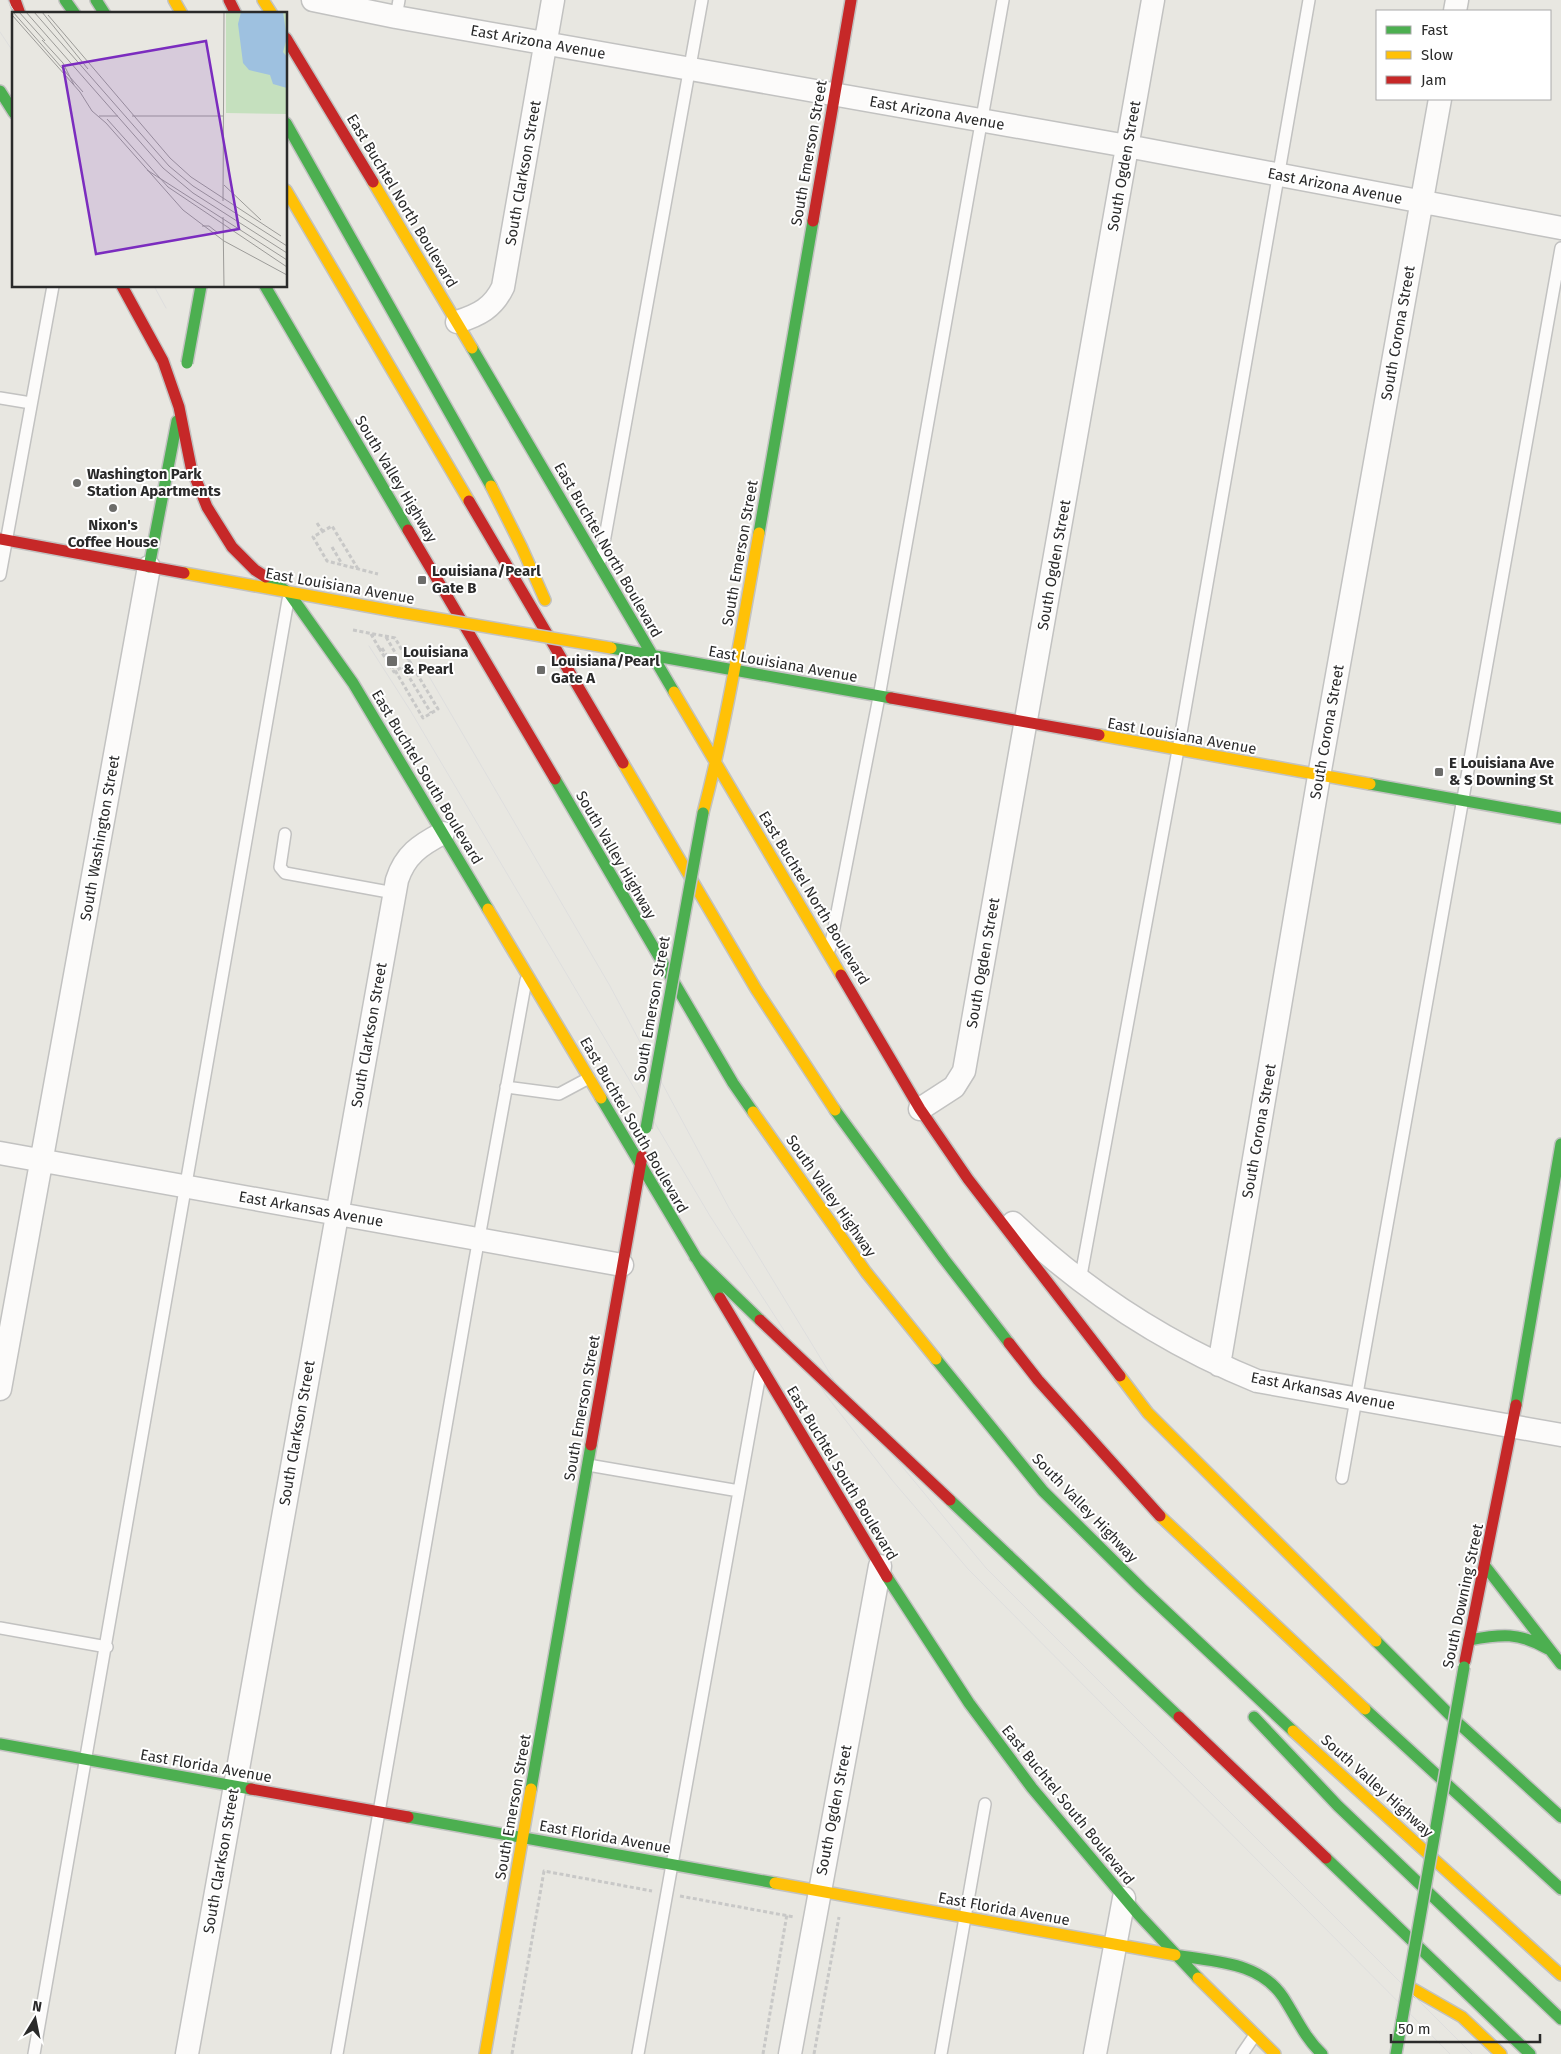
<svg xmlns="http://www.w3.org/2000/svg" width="1561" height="2054" viewBox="0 0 1561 2054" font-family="'Fira Sans',sans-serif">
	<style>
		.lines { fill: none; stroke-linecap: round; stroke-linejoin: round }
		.lane-casing { stroke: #c2c2c1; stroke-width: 14 }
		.street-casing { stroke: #c2c2c1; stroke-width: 25 }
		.fast-casing { stroke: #c2c2c1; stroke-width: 14 }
		.slow-casing { stroke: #c2c2c1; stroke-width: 14 }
		.jam-casing { stroke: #c2c2c1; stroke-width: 14 }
		.path { stroke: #c8c8c7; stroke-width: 3; stroke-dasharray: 4 2.5; stroke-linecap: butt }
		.lane { stroke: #fcfbfa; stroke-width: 11 }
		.street { stroke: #fcfbfa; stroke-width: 22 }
		.fast { stroke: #4caf50; stroke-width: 11 }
		.slow { stroke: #ffc107; stroke-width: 11 }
		.jam { stroke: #c62828; stroke-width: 11 }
		.tram { stroke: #dedede; stroke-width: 1 }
		.fast-bridge-casing { stroke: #c2c2c1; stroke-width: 14; stroke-linecap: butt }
		.slow-bridge-casing { stroke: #c2c2c1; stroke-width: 14; stroke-linecap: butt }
		.jam-bridge-casing { stroke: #c2c2c1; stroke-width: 14; stroke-linecap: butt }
		.path-bridge { stroke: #c8c8c7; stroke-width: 3; stroke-dasharray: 4 2.5; stroke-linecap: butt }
		.fast-bridge { stroke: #4caf50; stroke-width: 11 }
		.slow-bridge { stroke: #ffc107; stroke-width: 11 }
		.jam-bridge { stroke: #c62828; stroke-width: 11 }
		.poi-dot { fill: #6c6c6a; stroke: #fff; stroke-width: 2 }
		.labels { text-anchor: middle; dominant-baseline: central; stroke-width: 4; stroke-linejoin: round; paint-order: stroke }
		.street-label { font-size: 15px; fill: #2a2a2a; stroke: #fff }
		.poi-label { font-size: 15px; font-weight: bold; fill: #2a2a2a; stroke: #fff; text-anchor: start }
		.inset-road { fill: none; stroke: #9c9b98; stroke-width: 1 }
		.view { fill: #7b2cbf; fill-opacity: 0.15; stroke: #7b2cbf; stroke-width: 2.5 }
		.inset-edge { fill: none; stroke: #2a2a2a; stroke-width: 2.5 }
	</style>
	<rect width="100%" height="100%" fill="#e8e7e1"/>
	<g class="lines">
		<!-- lane casing -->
		<g class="lane-casing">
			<path id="lane" d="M396,17L399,0
				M0,398L31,403
				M601,559L702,0
				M0,575L53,286
				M285,834L280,867L285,873L394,893
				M830,948L879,697L1003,0
				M506,1087L559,1094L589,1078
				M1080,1281L1178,750L1309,0
				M588,1465L739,1491
				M1342,1478L1561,248
				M0,1628L107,1647
				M34,2054L288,600
				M337,2054L474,1265L526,980
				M638,2054L760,1374
				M941,2054L985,1804
				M1242,2054L1255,2035"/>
		</g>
		<!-- street casing -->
		<g class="street-casing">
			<path id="street" d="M313,0L396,17L1127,146L1561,228
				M1455,11L1457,0
				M457,322C479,315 493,308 503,287L553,0
				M920,1109L954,1087L964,1071L1153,0
				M0,1153L622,1265
				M1013,1223C1084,1290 1166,1344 1257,1381L1561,1435
				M1219,1365L1319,776L1440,99
				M0,1389L149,567
				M187,2054L397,880C405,855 420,845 443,833
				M790,2054L880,1566
				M1095,2054L1124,1898"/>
		</g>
		<!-- fast casing -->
		<g class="fast-casing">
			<path id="fast" d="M65,0L75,14
				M96,0L105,14
				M0,91L14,113
				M286,123L491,486
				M265,286L408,530
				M472,348L674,692
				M759,533L813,221
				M149,567L177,421
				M266,577L289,593L353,683L488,909
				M611,648L891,698
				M555,779L733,1083L753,1112
				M1370,784L1561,818
				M601,1098L720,1298
				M835,1110L944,1259L1009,1343
				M695,1257L760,1320
				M936,1359L1043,1491L1141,1588L1293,1731
				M1516,1405L1561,1144
				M1008,1555L1179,1717
				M1485,1566L1561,1664
				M887,1577L969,1703L1032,1788L1138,1914L1198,1978
				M1469,1640C1501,1634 1519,1632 1548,1649
				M1376,1641L1457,1722L1561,1817
				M1365,1709L1561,1889
				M1254,1717L1338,1806L1561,2019
				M0,1744L251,1789
				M531,1789L591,1445
				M408,1817L775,1883
				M1326,1858L1530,2054
				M1175,1955C1214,1962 1259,1961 1283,1997C1296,2017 1304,2037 1322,2054
				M1396,2054L1402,2020"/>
		</g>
		<!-- slow casing -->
		<g class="slow-casing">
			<path id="slow" d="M174,0L182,14
				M263,0L272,14
				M373,182L472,348
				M286,190L469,501
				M491,486L522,548L545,600
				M184,573L399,612
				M674,692L841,975
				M1099,735L1370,784
				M623,763L756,989L835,1110
				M703,813C727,721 742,627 759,533
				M488,909L601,1098
				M753,1112L866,1272L936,1359
				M1120,1376L1148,1413L1376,1641
				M1160,1516L1365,1709
				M1293,1731L1561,1975
				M775,1883L1175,1955
				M1198,1978L1275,2054
				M1408,1986L1462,2017L1501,2054
				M485,2054L531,1789"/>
		</g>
		<!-- jam casing -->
		<g class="jam-casing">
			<path id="jam" d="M15,0L20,14
				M229,0L236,14
				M286,38L373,182
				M813,221L851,0
				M122,286L163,361L179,407L191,467L207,507L232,547L255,570L266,577
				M469,501L623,763
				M408,530L555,779
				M0,539L184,573
				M891,698L1099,735
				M841,975L920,1109L968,1179
				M968,1179L1120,1376
				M720,1298L887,1577
				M1009,1343L1038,1380L1160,1516
				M591,1445L642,1156
				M1465,1661L1516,1405
				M1179,1717L1326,1858
				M251,1789L408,1817"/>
		</g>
		<!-- path -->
		<path class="path" d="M317,523L323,532
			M332,547L342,564
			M358,569L332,526L313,537L327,561L378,574
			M353,630L395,638L403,652
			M371,634L379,648
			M386,637L396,654
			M382,648L423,718L438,709L404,652
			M403,667L431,713
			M680,1896L794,1917
			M512,2054L544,1871L652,1891
			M763,2054L787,1914
			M814,2054L839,1917"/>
		<!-- lane -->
		<use href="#lane" class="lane"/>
		<!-- street -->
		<use href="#street" class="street"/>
		<!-- fast -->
		<use href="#fast" class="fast"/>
		<!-- slow -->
		<use href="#slow" class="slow"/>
		<!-- jam -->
		<use href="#jam" class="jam"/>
		<!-- tram -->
		<path class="tram" d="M7,0L16,14
			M0,32L14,53
			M154,286L166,308
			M369,646L410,710L710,1216L826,1395L892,1480L968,1569L1450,2054
			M416,654L610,986L729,1208L843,1395L986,1568L1472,2054"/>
		<!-- fast-bridge casing -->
		<g class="fast-bridge-casing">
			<path id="fast-bridge" d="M187,363L201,286
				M646,1128L703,813
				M950,1500L1008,1555
				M1402,2020L1464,1667"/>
		</g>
		<!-- slow-bridge casing -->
		<g class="slow-bridge-casing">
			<path id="slow-bridge" d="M399,612L611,648"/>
		</g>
		<!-- jam-bridge casing -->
		<g class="jam-bridge-casing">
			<path id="jam-bridge" d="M760,1320L950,1500"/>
		</g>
		<!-- path-bridge -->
		<path class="path-bridge" d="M379,648L394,672L410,662L403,652"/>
		<!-- fast-bridge -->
		<use href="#fast-bridge" class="fast-bridge"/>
		<!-- slow-bridge -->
		<use href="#slow-bridge" class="slow-bridge"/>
		<!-- jam-bridge -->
		<use href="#jam-bridge" class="jam-bridge"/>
	</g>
	<!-- markers -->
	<g class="poi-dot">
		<circle cx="77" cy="483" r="5"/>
		<circle cx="113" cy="508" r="5"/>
		<rect x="417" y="575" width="10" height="10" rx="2.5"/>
		<rect x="386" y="655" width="12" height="12" rx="2.5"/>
		<rect x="536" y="665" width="10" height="10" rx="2.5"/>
		<rect x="1434" y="767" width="10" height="10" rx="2.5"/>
	</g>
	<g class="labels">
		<!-- street labels -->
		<g class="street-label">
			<text transform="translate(538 42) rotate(10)">East Arizona Avenue</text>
			<text transform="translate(937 113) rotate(10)">East Arizona Avenue</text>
			<text transform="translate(809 153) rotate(-80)">South Emerson Street</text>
			<text transform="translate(1124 166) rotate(-80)">South Ogden Street</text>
			<text transform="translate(523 173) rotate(-80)">South Clarkson Street</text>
			<text transform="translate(1335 186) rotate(11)">East Arizona Avenue</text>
			<text transform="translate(402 201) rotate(59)">East Buchtel North Boulevard</text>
			<text transform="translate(1398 333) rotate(-80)">South Corona Street</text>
			<text transform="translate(396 479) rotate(59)">South Valley Highway</text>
			<text transform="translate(608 550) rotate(60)">East Buchtel North Boulevard</text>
			<text transform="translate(740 553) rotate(-80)">South Emerson Street</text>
			<text transform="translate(1054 565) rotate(-80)">South Ogden Street</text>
			<text transform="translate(340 586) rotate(10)">East Louisiana Avenue</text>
			<text transform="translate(783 664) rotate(10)">East Louisiana Avenue</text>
			<text transform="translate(1327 732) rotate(-80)">South Corona Street</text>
			<text transform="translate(1182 736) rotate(10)">East Louisiana Avenue</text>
			<text transform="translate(427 777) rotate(59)">East Buchtel South Boulevard</text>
			<text transform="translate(100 838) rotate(-80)">South Washington Street</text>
			<text transform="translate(616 855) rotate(60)">South Valley Highway</text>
			<text transform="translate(814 898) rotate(59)">East Buchtel North Boulevard</text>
			<text transform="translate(983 963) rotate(-80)">South Ogden Street</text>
			<text transform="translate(652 1009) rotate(-80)">South Emerson Street</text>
			<text transform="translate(369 1035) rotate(-80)">South Clarkson Street</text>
			<text transform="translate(634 1125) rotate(60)">East Buchtel South Boulevard</text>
			<text transform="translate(1259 1131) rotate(-80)">South Corona Street</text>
			<text transform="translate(831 1196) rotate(55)">South Valley Highway</text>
			<text transform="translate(311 1209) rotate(10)">East Arkansas Avenue</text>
			<text transform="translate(1323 1391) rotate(11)">East Arkansas Avenue</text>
			<text transform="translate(582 1408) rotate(-80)">South Emerson Street</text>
			<text transform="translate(297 1433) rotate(-80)">South Clarkson Street</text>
			<text transform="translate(842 1473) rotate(59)">East Buchtel South Boulevard</text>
			<text transform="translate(1085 1508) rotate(46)">South Valley Highway</text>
			<text transform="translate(1463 1596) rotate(-78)">South Downing Street</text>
			<text transform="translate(206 1766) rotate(10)">East Florida Avenue</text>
			<text transform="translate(1377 1786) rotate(42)">South Valley Highway</text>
			<text transform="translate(1068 1805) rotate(51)">East Buchtel South Boulevard</text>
			<text transform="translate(513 1807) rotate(-80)">South Emerson Street</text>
			<text transform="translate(834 1810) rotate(-79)">South Ogden Street</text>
			<text transform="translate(605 1837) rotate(10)">East Florida Avenue</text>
			<text transform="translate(221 1861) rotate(-80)">South Clarkson Street</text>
			<text transform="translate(1004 1909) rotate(10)">East Florida Avenue</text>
		</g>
		<!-- poi labels -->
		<g class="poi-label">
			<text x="87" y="474">Washington Park<tspan x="87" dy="17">Station Apartments</tspan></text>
			<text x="113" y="525" text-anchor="middle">Nixon's<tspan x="113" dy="17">Coffee House</tspan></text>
			<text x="432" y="571">Louisiana/Pearl<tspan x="432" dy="17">Gate B</tspan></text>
			<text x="403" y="652">Louisiana<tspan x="403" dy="17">&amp; Pearl</tspan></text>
			<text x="551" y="661">Louisiana/Pearl<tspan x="551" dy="17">Gate A</tspan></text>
			<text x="1449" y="763">E Louisiana Ave<tspan x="1449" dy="17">&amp; S Downing St</tspan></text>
		</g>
	</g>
	<!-- overview -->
	<g transform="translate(12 12)">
		<rect width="275" height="275" fill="#e8e7e1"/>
		<path d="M214,0H275V102L214,101Z" fill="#c5e0be"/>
		<path d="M229,0H271L275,26L271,40L275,45V76L261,72L258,63L237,58L231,51L226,12Z" fill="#9ec1e0"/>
		<path class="inset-road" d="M1,0L71,80M7,0L33,29M14,0L151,156L181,181L275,241M22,0L157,154L181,174L275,234M30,0L76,57M0,3L68,80L80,99L94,111L171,198L212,229L275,263M36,3L158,146M30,28L51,51L62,73M87,104H106M120,104H212M95,107L156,175L275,255M158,146L179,165L269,224M135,158L275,248M212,173L249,208M211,189L212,0M211,205L212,275M190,214H197L206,221"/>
		<path class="view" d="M194,29L227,217L84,242L51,54Z"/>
		<rect width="275" height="275" class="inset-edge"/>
	</g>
	<!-- legend -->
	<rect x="1376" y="10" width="175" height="90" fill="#ffffff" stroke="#aaaaaa"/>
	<rect x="1386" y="26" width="25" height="8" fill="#4caf50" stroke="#aaaaaa"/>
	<text x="1421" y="35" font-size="15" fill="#2a2a2a">Fast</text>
	<rect x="1386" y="51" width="25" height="8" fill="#ffc107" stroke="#aaaaaa"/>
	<text x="1421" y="60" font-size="15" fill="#2a2a2a">Slow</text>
	<rect x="1386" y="76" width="25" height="8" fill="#c62828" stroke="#aaaaaa"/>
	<text x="1421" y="85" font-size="15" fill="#2a2a2a">Jam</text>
	<!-- north arrow -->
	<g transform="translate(35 2019) rotate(10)" stroke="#ffffff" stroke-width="4" paint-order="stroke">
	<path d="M0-4L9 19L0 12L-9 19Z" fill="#2a2a2a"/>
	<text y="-8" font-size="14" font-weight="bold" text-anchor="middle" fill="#2a2a2a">N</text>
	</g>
	<!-- scale -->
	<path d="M1391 2034v8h149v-8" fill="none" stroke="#2a2a2a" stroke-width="2.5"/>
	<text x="1398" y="2034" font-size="15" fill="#2a2a2a" stroke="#ffffff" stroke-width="4" paint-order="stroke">50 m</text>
</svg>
